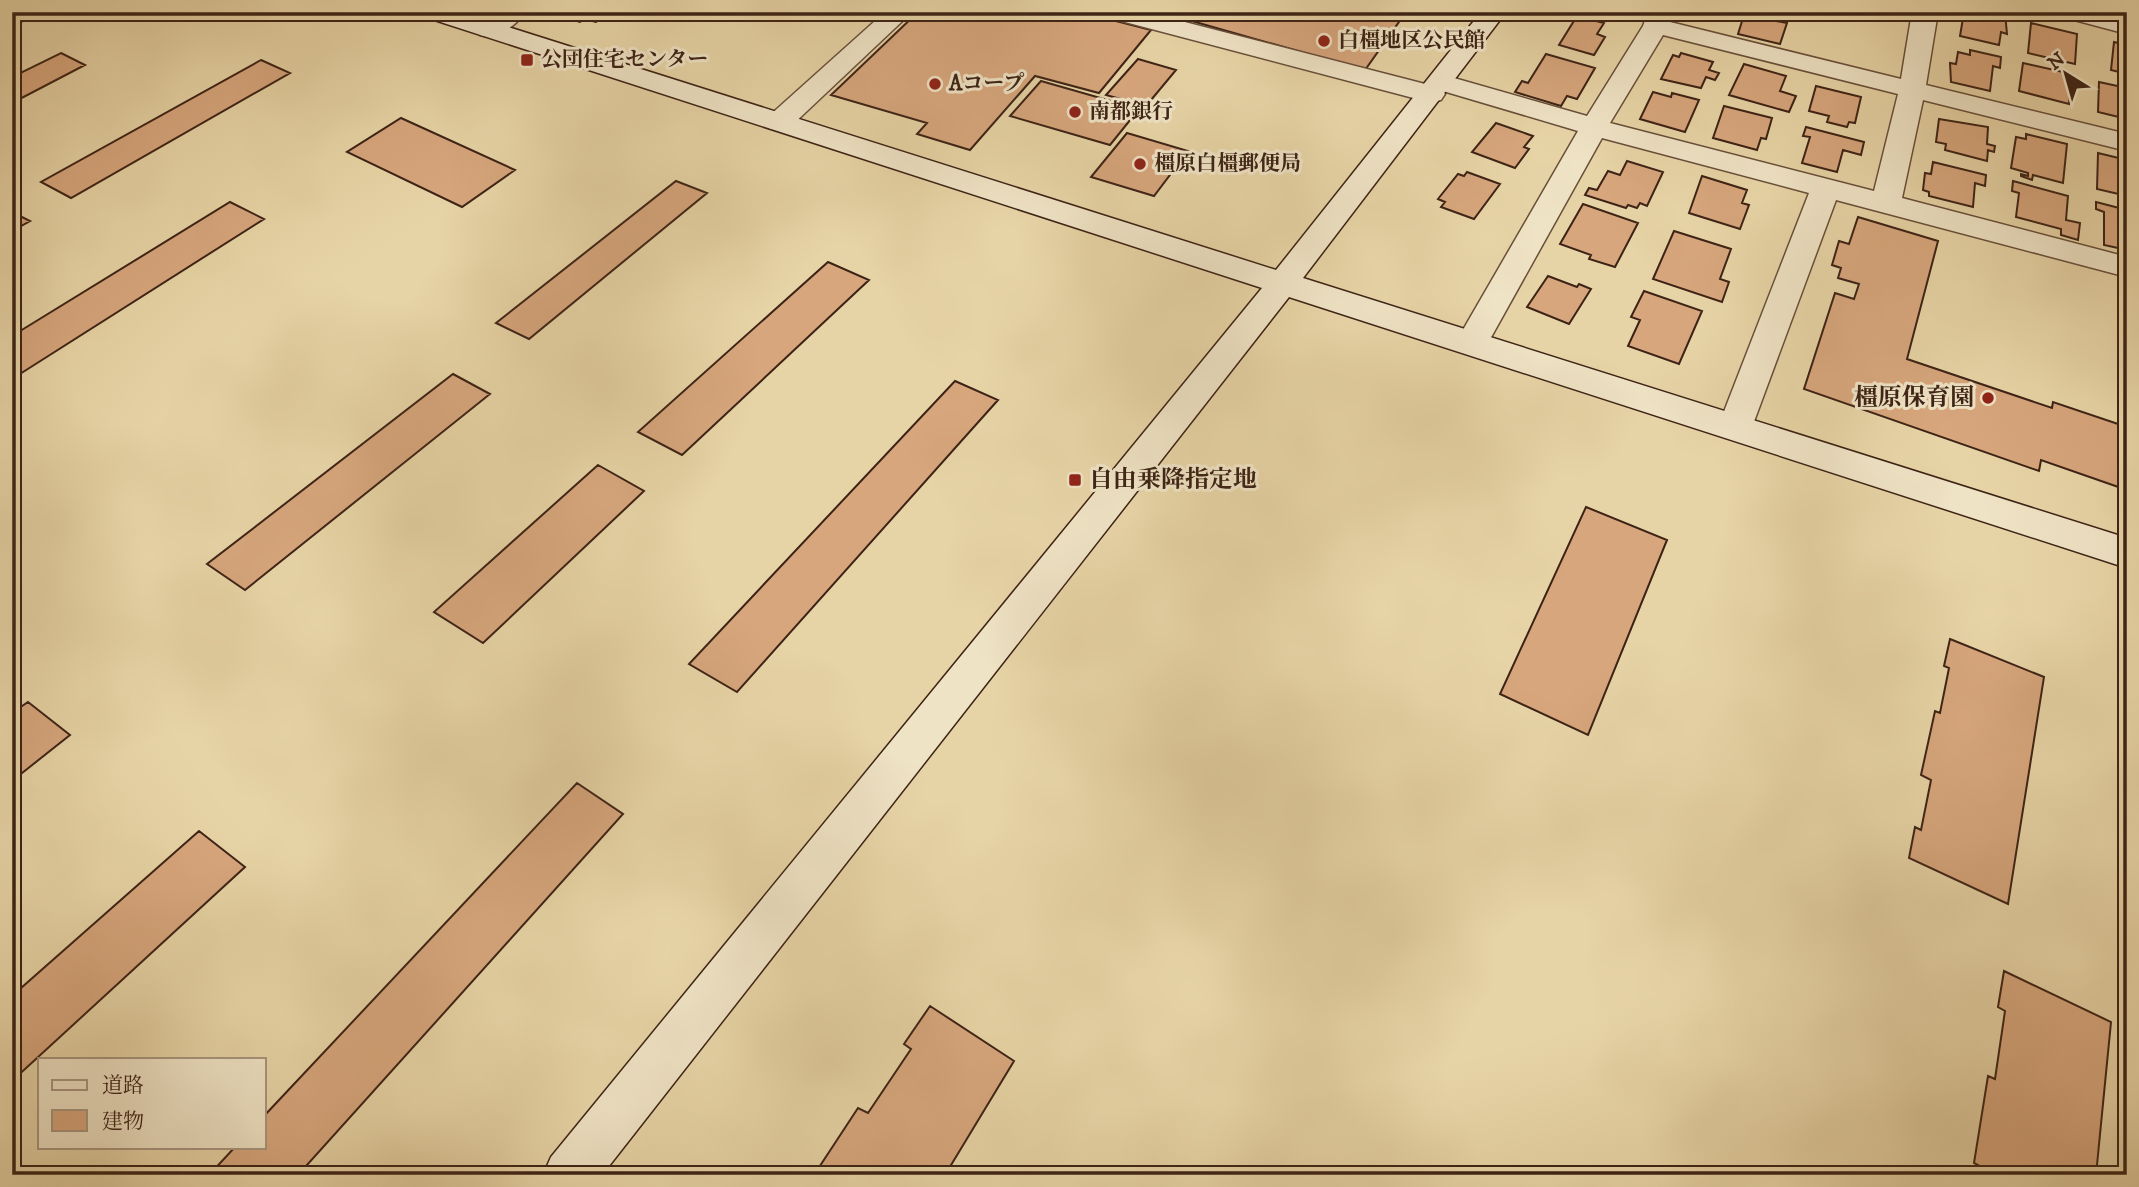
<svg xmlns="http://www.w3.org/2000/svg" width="2139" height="1187" viewBox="0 0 2139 1187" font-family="'IM FELL DW Pica','Noto Serif JP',serif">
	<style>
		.building { fill: #d7a67d; stroke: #3d2316; stroke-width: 2 }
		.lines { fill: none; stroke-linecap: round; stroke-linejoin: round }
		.street-casing { stroke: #684f3a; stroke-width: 3 }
		.secondary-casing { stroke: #3d2316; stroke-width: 3 }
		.street { fill: #efe3c5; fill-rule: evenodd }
		.secondary { fill: #efe3c5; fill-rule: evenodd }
		.poi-dot { fill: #8f2418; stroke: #efe3c5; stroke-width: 2.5 }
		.labels { text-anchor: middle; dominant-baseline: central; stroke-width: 6; stroke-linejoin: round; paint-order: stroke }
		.far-poi-label { font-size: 21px; font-weight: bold; fill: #3d2316; stroke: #efe3c5; text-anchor: start }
		.poi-label { font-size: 24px; font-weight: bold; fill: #3d2316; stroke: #efe3c5; text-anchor: end }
	</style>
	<rect width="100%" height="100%" fill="#e7d4a6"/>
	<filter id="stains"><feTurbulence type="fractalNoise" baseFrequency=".00286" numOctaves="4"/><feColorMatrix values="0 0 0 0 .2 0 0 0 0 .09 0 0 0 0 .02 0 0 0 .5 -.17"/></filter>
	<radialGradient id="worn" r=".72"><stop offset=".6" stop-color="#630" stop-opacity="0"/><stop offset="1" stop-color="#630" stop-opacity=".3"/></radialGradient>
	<!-- building -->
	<path class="building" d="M545,12H609L596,22L584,19L580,22Z
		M918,12H1081L1151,30L1099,93L1035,76L970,150L917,134L927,123L831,95Z
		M1160,12H1406L1365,70Z
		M1964,12L2005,13L2007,34L2001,32L1999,45L1960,36Z
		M1744,15L1787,23L1780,44L1738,34Z
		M1577,16L1604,23L1597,34L1605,37L1594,55L1559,45Z
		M2031,23L2077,34L2075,64L2028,53Z
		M2114,42L2127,45V74L2111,70Z
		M1970,50L2001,57L2000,68L1993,66L1990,91L1951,82L1950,63L1956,64L1958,52L1970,55Z
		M61,53L85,65L12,103V77Z
		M1681,53L1713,62L1709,70L1719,73L1715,80L1706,77L1701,88L1661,79L1673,55L1679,57Z
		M1546,54L1595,68L1577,99L1567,96L1561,106L1515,92L1522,81L1528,83Z
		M1138,59L1176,70L1146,106L1106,95Z
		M261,60L290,73L71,198L41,182Z
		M2023,63L2072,74L2069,104L2019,91Z
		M1744,64L1786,76L1780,91L1796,96L1789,112L1729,95Z
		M1041,81L1139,109L1110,145L1010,116Z
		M2099,82L2127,88V125L2123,124V118L2098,112Z
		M1816,86L1861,97L1855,123L1849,122L1847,127L1827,122L1829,116L1809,111Z
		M1653,92L1671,97L1672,93L1699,100L1685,132L1640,119Z
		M1724,106L1772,118L1766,139L1761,138L1757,150L1713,138Z
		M401,118L515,170L462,207L347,152Z
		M1939,119L1988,127L1987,144L1995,146L1994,152L1988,150L1987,161L1945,150L1946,144L1936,142Z
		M1496,123L1533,136L1524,147L1529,149L1515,168L1472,152Z
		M1806,127L1864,142L1861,155L1843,150L1837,172L1802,163L1810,137L1803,136Z
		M1127,133L1188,151L1154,196L1091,177Z
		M2026,134L2067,144L2063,183L2033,175L2032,180L2021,176V174L2028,176V173L2011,168L2016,137L2026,139Z
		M2098,153L2127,160V196L2097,189Z
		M1627,161L1663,172L1647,206L1640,203L1637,208L1628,205L1626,208L1585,195L1589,188L1597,190L1608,171L1620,175Z
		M1933,162L1986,175L1985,186L1975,183L1973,207L1929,196V192L1923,190L1925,173L1931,174Z
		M1467,172L1500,184L1474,219L1441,207L1445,202L1438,199L1458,174L1464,176Z
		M1702,176L1747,190L1742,203L1749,205L1740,229L1689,213Z
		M676,181L707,193L529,339L496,323Z
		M2013,181L2068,196L2066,220L2080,223L2078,240L2061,235V229L2016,217L2019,193L2012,191Z
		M230,202L264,219L12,379V336Z
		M2096,202L2127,210V250L2104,245V212L2096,209Z
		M1583,204L1638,223L1615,267L1589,259L1591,255L1560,244Z
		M12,212L30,221L12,231Z
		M1858,217L1938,241L1907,359L2052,408L2053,402L2127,427V490L2041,460L2039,471L1804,389L1835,293L1854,299L1859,284L1838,278L1841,268L1832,265L1839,241L1849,244Z
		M1674,231L1731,249L1720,279L1729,282L1722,302L1653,279Z
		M828,262L869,280L682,455L638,432Z
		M1548,276L1577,287L1579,284L1591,289L1569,324L1527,307Z
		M1644,291L1702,311L1679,364L1628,346L1640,320L1631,317Z
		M453,374L490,394L245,590L207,564Z
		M955,381L998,400L737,692L689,664Z
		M598,465L644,491L483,643L434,612Z
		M1586,507L1667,540L1588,735L1500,694Z
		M1950,639L2044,677L2008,904L1909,858L1915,827L1921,830L1931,780L1921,775L1935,711L1940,713L1949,668L1944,666Z
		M28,702L70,735L12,781V713Z
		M577,783L623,814L298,1175H209L235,1147H264V1116Z
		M199,831L245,867L12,1081V996Z
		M2004,971L2111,1022L2096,1175H1984L1985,1169L1974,1163L1988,1076L1995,1079L2005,1011L1998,1007Z
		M930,1006L1014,1061L945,1175H814L858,1108L868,1113L911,1049L904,1044Z"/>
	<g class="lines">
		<!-- street casing -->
		<g class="street-casing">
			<path id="street" d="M497,12H525C516,26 497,40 480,35L476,30Z
				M885,12H912L789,128L779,130L769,128L765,122L769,116Z
				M1103,12H1146L1429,85L1427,82L1431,76L1440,74L1587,116L1643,26L1648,12H1673L1670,22L1901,79L1912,12H1938L1926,85L2127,134V151L1923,100L1902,198L2127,257V277L1836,200L1752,427L1747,436L1735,440L1723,436L1718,427L1809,193L1602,138L1484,350L1472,353L1460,350L1456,342L1578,131L1443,91L1445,94L1441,100L1431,102L1421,100L1106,17ZM1663,35L1898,94L1874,191L1610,123Z
				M2060,12H2103L2127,18V34L2063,17Z"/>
		</g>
		<!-- secondary casing -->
		<g class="secondary-casing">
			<path id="secondary" d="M12,12H34L31,17L12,25Z
				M422,12H461L1276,270L1481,12H1506L1303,278L2127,538V568L1289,297L602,1175H543L551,1157L1262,288L425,17Z"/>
		</g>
		<!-- street -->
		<use href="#street" class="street"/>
		<!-- secondary -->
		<use href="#secondary" class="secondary"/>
	</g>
	<!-- markers -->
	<g class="poi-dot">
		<circle cx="1324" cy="41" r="7"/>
		<rect x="520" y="53" width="14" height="14" rx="3.5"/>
		<circle cx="935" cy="84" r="7"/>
		<circle cx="1075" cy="112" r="7"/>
		<circle cx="1140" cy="164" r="7"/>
		<circle cx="1988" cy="398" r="7"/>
		<rect x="1068" y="473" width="14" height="14" rx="3.5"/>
	</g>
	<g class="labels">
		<!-- far-poi labels -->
		<g class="far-poi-label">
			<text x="1338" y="41">白橿地区公民館</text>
			<text x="541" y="60">公団住宅センター</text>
			<text x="949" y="84">Aコープ</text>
			<text x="1089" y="112">南都銀行</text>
			<text x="1154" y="164">橿原白橿郵便局</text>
		</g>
		<!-- poi labels -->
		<g class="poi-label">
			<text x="1974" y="398">橿原保育園</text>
			<text x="1089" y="480" text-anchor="start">自由乗降指定地</text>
		</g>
	</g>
	<!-- margin -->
	<rect width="2139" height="1187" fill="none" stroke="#e7d4a6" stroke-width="42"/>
	<rect x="14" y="14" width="2111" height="1159" fill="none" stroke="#3d2316" stroke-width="3.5"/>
	<rect x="21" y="21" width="2097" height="1145" fill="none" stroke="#3d2316" stroke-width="2"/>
	<!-- legend -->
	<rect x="38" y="1058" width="228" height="91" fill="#efe3c5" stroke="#a8967f" stroke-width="2"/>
	<rect x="52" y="1080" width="35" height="10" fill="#efe3c5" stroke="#a8967f" stroke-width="2"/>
	<text x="102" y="1092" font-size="21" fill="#3d2316">道路</text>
	<rect x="52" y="1110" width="35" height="21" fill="#d7a67d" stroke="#a8967f" stroke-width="2"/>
	<text x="102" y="1128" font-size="21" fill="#3d2316">建物</text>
	<!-- north arrow -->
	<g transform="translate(2066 74) rotate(323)" stroke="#efe3c5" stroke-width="5" paint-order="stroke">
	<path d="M0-5L12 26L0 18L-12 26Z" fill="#3d2316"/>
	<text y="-10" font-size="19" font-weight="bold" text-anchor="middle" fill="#3d2316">N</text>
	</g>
	<rect width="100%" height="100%" filter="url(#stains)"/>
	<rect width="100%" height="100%" fill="url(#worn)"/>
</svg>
